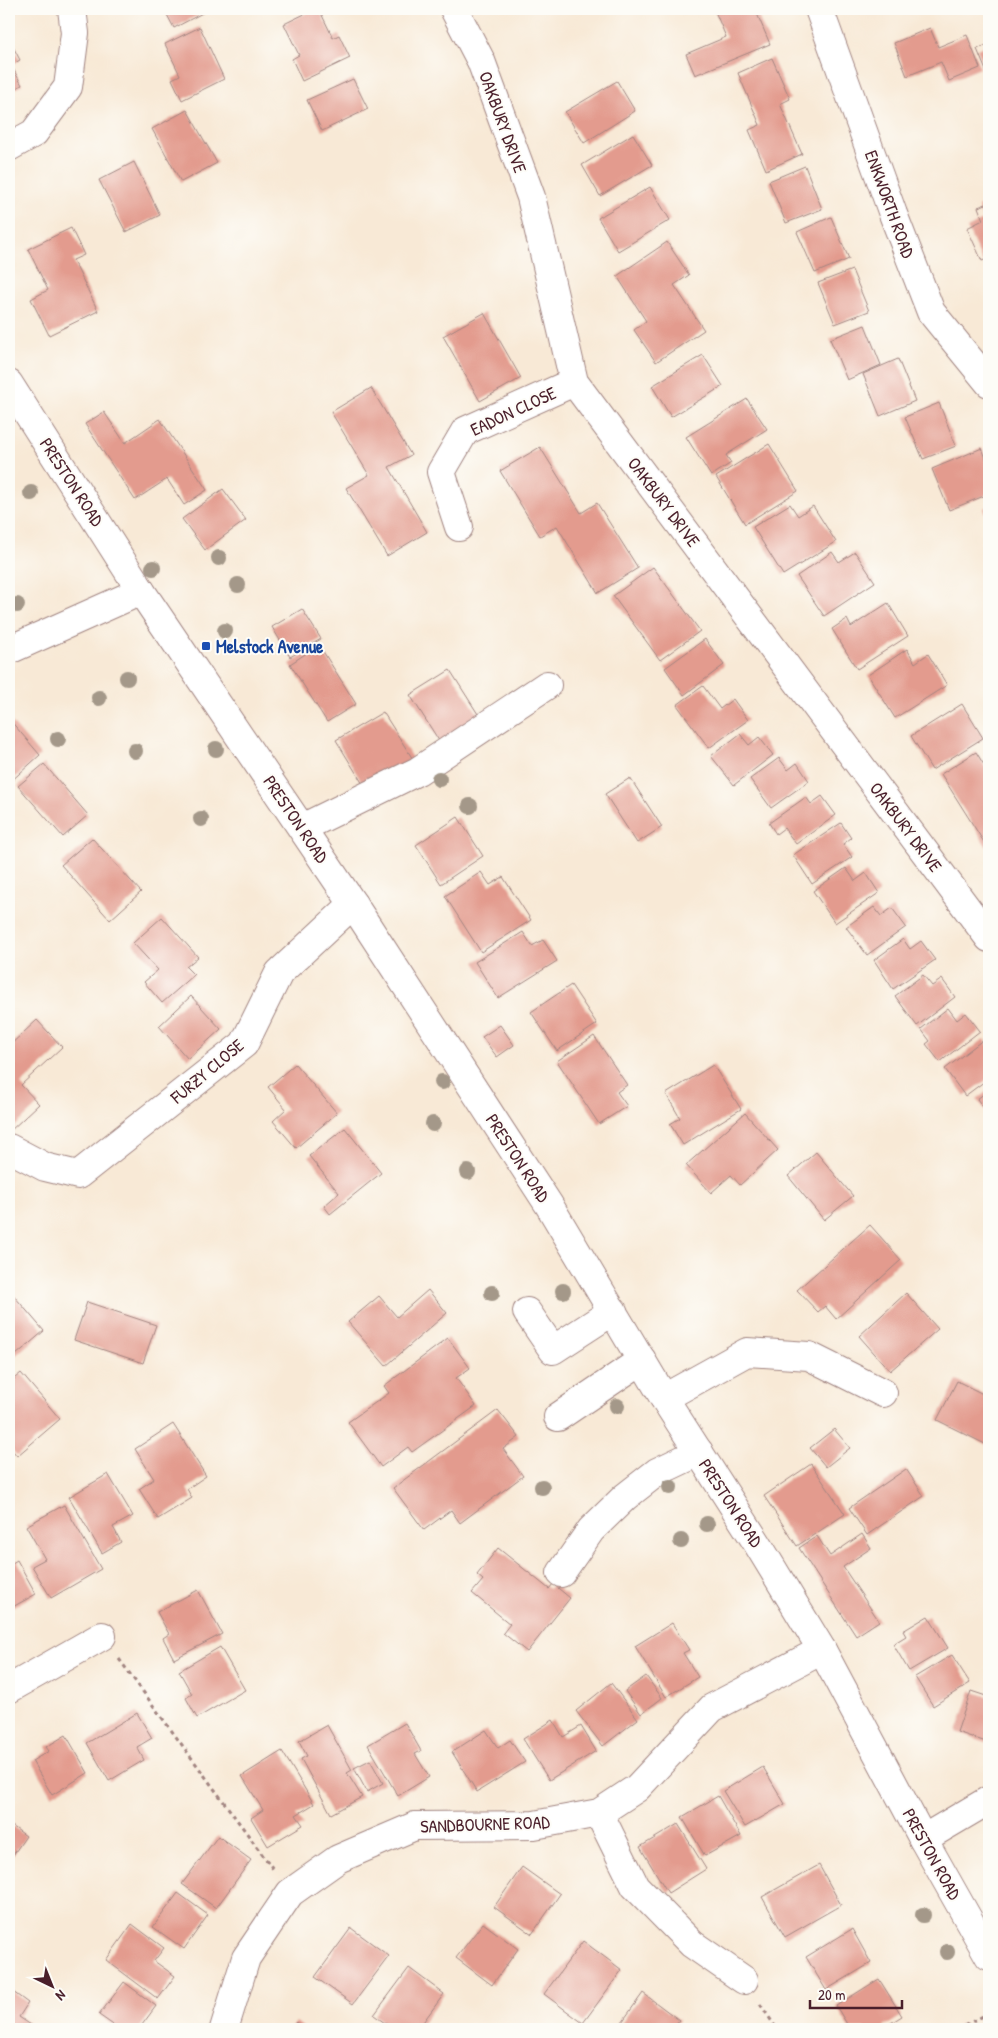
<svg xmlns="http://www.w3.org/2000/svg" width="998" height="2038" viewBox="0 0 998 2038" font-family="'Patrick Hand',sans-serif">
	<style>
		.building { fill: #e39b8e }
		.lines { fill: none; stroke-linecap: round; stroke-linejoin: round }
		.minor-casing { stroke: #a18480; stroke-width: 30 }
		.major-casing { stroke: #a18480; stroke-width: 30 }
		.path { stroke: #a18480; stroke-width: 3; stroke-dasharray: 4 4; stroke-linecap: butt }
		.minor { stroke: #fff; stroke-width: 28 }
		.major { stroke: #fff; stroke-width: 28 }
		.tree { fill: #a49889 }
		.transit-dot { fill: #1a4fb4; stroke: #fdfcf7; stroke-width: 2 }
		.labels { text-anchor: middle; dominant-baseline: central; stroke-width: 4; stroke-linejoin: round; paint-order: stroke }
		.street-label { font-size: 18px; fill: #4a1f2b; stroke: #fdfcf7 }
		.transit-label { font-size: 18px; font-weight: bold; fill: #164399; stroke: #fdfcf7; text-anchor: start }
	</style>
	<rect width="100%" height="100%" fill="#fdfcf7"/>
	<filter id="ink" filterUnits="userSpaceOnUse"><feTurbulence type="fractalNoise" baseFrequency=".02" numOctaves="2"/><feDisplacementMap in="SourceGraphic" scale="10" xChannelSelector="R" yChannelSelector="G"/><feConvolveMatrix kernelMatrix="1 2 1 2 8 2 1 2 1" color-interpolation-filters="sRGB"/></filter>
	<filter id="wash" filterUnits="userSpaceOnUse"><feTurbulence type="fractalNoise" baseFrequency=".0096" numOctaves="4" result="noise"/><feDisplacementMap in="SourceGraphic" scale="20" xChannelSelector="R" yChannelSelector="G"/><feGaussianBlur stdDeviation="1.12" result="paint"/><feColorMatrix in="noise" values="0 0 0 0 0 0 0 0 0 0 0 0 0 0 0 0 0 1.4 0 .05"/><feComposite in="paint" operator="in"/></filter>
	<g filter="url(#wash)">
		<rect width="100%" height="100%" fill="#f8e9d6"/>
		<g id="blocks">
			<!-- building -->
			<path class="building" d="M164,9H210L174,28Z
				M315,9H319L333,38L339,35L350,58L302,81L292,59L299,55L284,24Z
				M714,9H755L770,44L695,75L686,54L726,37Z
				M200,27L224,79L182,100L172,79L180,75L165,44Z
				M930,28L938,47L967,35L980,68L949,81L941,62L907,76L894,43Z
				M9,39L20,60L11,65L22,85L9,92Z
				M989,44V78L977,49Z
				M772,58L790,99L780,104L802,154L766,170L749,130L760,125L738,73Z
				M353,79L368,109L322,131L307,100Z
				M617,81L635,111L584,143L565,112Z
				M187,110L217,163L181,182L152,129Z
				M633,134L652,165L600,196L582,165Z
				M134,162L160,215L126,232L99,180Z
				M805,166L822,209L786,223L769,181Z
				M650,187L670,220L618,251L598,218Z
				M989,203V258L982,261L967,228L983,220L978,207Z
				M831,217L849,259L815,273L797,232Z
				M71,228L84,255L73,260L98,311L49,335L31,299L48,290L28,249Z
				M667,242L689,275L674,285L704,330L656,362L634,330L646,321L617,276Z
				M852,270L869,311L835,324L818,283Z
				M484,313L521,378L480,401L443,336Z
				M865,325L881,365L847,380L830,339Z
				M703,355L723,386L671,417L652,386Z
				M898,359L915,401L880,416L863,374Z
				M371,388L411,455L389,467L427,532L387,556L346,488L369,475L331,412Z
				M747,399L767,429L726,455L731,463L711,476L686,437Z
				M939,403L956,446L923,459L905,417Z
				M104,412L125,443L160,419L207,490L184,505L167,479L135,500L85,424Z
				M769,444L798,491L745,524L716,477Z
				M540,447L581,513L597,503L638,568L598,593L557,526L540,536L500,471Z
				M982,448L989,466V494L949,510L932,469Z
				M223,489L246,520L205,550L182,519Z
				M790,504L798,516L813,506L836,542L783,575L753,527Z
				M989,506V523L984,508Z
				M832,552L839,562L855,552L875,582L824,616L797,576Z
				M653,567L700,631L660,660L613,596Z
				M888,603L908,636L857,669L832,629L847,619L851,627Z
				M302,609L321,639L290,657L272,627Z
				M705,639L724,665L684,695L665,668Z
				M319,645L356,704L327,722L290,664Z
				M907,649L915,663L928,654L947,685L895,718L868,675Z
				M450,670L483,722L443,747L410,695Z
				M703,686L720,709L733,699L748,720L709,748L677,705Z
				M962,704L983,738L932,770L911,736Z
				M383,712L416,764L369,794L336,740Z
				M9,719L40,755L9,783Z
				M740,734L749,745L759,737L773,755L734,785L711,756Z
				M976,752L989,773V845L987,847L941,774Z
				M779,758L788,770L797,763L809,781L771,808L750,779Z
				M44,764L88,815L63,837L18,786Z
				M630,778L662,827L637,843L605,794Z
				M822,796L836,815L796,844L784,828L776,834L769,823L806,797L811,804Z
				M458,817L483,856L441,884L416,845Z
				M841,823L851,838L843,844L852,857L812,884L793,855Z
				M92,838L141,892L110,920L61,865Z
				M846,868L855,881L866,873L879,893L835,923L813,891Z
				M481,872L490,885L503,877L531,920L481,952L445,896Z
				M874,907L881,916L892,908L906,927L867,955L846,927Z
				M162,917L198,957L186,967L194,975L162,1003L144,982L158,970L133,943Z
				M523,932L532,946L543,940L557,961L498,998L475,962Z
				M903,939L910,949L921,941L935,960L893,989L874,960Z
				M923,975L932,986L942,979L955,997L917,1026L895,996Z
				M571,985L597,1024L557,1051L531,1012Z
				M191,996L221,1029L188,1059L159,1026Z
				M948,1008L957,1020L966,1013L980,1031L940,1062L926,1044L930,1041L921,1029Z
				M37,1020L62,1047L21,1085L39,1104L9,1132V1046Z
				M500,1025L514,1045L497,1057L482,1037Z
				M594,1036L627,1085L617,1092L627,1106L599,1124L557,1061Z
				M984,1039L989,1046V1078L965,1096L945,1069Z
				M295,1064L337,1113L296,1148L273,1121L286,1109L268,1087Z
				M713,1065L741,1109L683,1145L670,1124L680,1118L666,1094Z
				M989,1090V1115L977,1099Z
				M745,1113L778,1150L740,1185L731,1175L711,1193L686,1165Z
				M345,1128L381,1173L330,1214L324,1206L339,1193L309,1156Z
				M816,1152L853,1196L824,1220L788,1176Z
				M870,1225L901,1260L836,1319L825,1306L818,1312L797,1290Z
				M9,1290L44,1331L9,1361Z
				M428,1290L447,1313L386,1366L348,1322L379,1296L397,1317Z
				M906,1293L938,1329L890,1371L859,1336Z
				M87,1302L156,1325L143,1363L74,1340Z
				M448,1338L470,1368L456,1378L476,1406L412,1452L408,1447L381,1467L348,1422L389,1393L384,1386Z
				M21,1373L60,1419L17,1456L9,1446V1383Z
				M957,1381L989,1397V1446L937,1420Z
				M498,1410L519,1437L503,1449L523,1476L460,1523L451,1510L424,1530L393,1488Z
				M173,1424L206,1476L187,1489L192,1498L158,1519L139,1489L154,1479L135,1449Z
				M834,1429L850,1448L826,1467L810,1448Z
				M811,1464L845,1514L797,1546L764,1496Z
				M906,1469L924,1496L867,1535L849,1508Z
				M108,1474L133,1516L113,1527L121,1542L102,1553L69,1497Z
				M64,1505L101,1569L51,1598L32,1566L45,1559L26,1526Z
				M862,1534L871,1548L843,1567L879,1621L856,1636L799,1548L817,1536L830,1556Z
				M498,1548L549,1589L553,1584L570,1598L527,1652L503,1633L510,1624L472,1593L483,1580L477,1575Z
				M17,1560L36,1594L9,1609V1565Z
				M198,1590L222,1634L174,1659L163,1638L169,1634L157,1612Z
				M928,1616L948,1648L909,1671L893,1644L906,1636L903,1631Z
				M672,1623L689,1650L683,1653L698,1677L666,1697L635,1646Z
				M220,1647L245,1690L197,1718L186,1698L192,1694L179,1671Z
				M952,1655L970,1683L933,1706L915,1677Z
				M646,1676L662,1698L641,1714L625,1691Z
				M611,1683L638,1719L603,1746L576,1711Z
				M971,1691L989,1697V1743L957,1732Z
				M137,1713L152,1738L137,1747L144,1760L109,1781L87,1743Z
				M553,1720L563,1737L581,1726L596,1751L549,1780L523,1739Z
				M405,1723L421,1751L415,1754L429,1777L398,1796L368,1745Z
				M327,1725L352,1770L347,1773L362,1797L331,1814L301,1759L307,1756L299,1741Z
				M486,1730L498,1748L510,1740L525,1762L477,1792L452,1752Z
				M66,1735L88,1773L52,1795L32,1761L49,1751L46,1747Z
				M282,1751L314,1804L296,1815L303,1825L268,1846L251,1818L263,1810L242,1776Z
				M370,1760L383,1783L367,1792L354,1768Z
				M763,1767L785,1804L745,1827L723,1791Z
				M718,1796L741,1836L705,1856L682,1817Z
				M9,1824L26,1836L9,1861Z
				M678,1824L706,1869L668,1893L640,1847Z
				M218,1836L251,1860L216,1908L182,1884Z
				M819,1865L841,1905L785,1937L762,1897Z
				M522,1867L560,1894L532,1934L494,1907Z
				M178,1893L208,1915L184,1949L153,1927Z
				M483,1923L518,1949L492,1985L456,1958Z
				M132,1924L164,1948L154,1961L175,1976L158,1999L106,1960Z
				M351,1928L389,1956L353,2004L315,1977Z
				M852,1929L871,1963L826,1990L806,1957Z
				M583,1941L622,1970L583,2023L544,1994Z
				M409,1968L444,1994L418,2029H393L374,2015Z
				M879,1979L902,2016L881,2029H850L836,2006Z
				M124,1982L156,2006L139,2029H119L99,2015Z
				M9,1989L28,2003L19,2017L37,2029H9Z
				M643,1993L679,2020L672,2029H617Z
				M296,2022L305,2029H291Z"/>
		</g>
	</g>
	<g filter="url(#ink)">
		<use href="#blocks" fill-opacity="0" stroke="#a18480" stroke-width="1"/>
		<g class="lines">
			<!-- minor casing -->
			<g class="minor-casing">
				<path id="minor" d="M454,9L481,61L531,197L574,382L989,938
					M819,9L893,214L931,312L989,383
					M9,147L34,133L68,87L75,33L72,9
					M459,527L441,472L465,431L574,382
					M9,650L141,591
					M302,828L418,771L547,685
					M9,1148L45,1167L78,1175L244,1044L279,973L353,904
					M527,1312L553,1350L613,1311
					M664,1398L747,1352L809,1356L883,1393
					M558,1417L642,1360
					M561,1573L591,1530L625,1497L657,1472L699,1452
					M9,1689L102,1636
					M599,1813L635,1886L692,1944L744,1980
					M923,1839L989,1800
					M224,2029L246,1958L290,1893L338,1859L415,1826L534,1825L599,1813L637,1788L712,1708L822,1650"/>
			</g>
			<!-- major casing -->
			<g class="major-casing">
				<path id="major" d="M9,384L141,591L353,904L549,1205L664,1398L757,1543L822,1650L923,1839L989,1956"/>
			</g>
			<!-- path -->
			<path class="path" d="M119,1659L273,1869
				M760,2004L777,2029
				M958,2029L989,2013"/>
			<!-- minor -->
			<use href="#minor" class="minor"/>
			<!-- major -->
			<use href="#major" class="major"/>
		</g>
		<!-- trees -->
		<g class="tree">
			<circle cx="31" cy="493" r="8"/>
			<circle cx="219" cy="558" r="8"/>
			<circle cx="153" cy="568" r="8"/>
			<circle cx="238" cy="585" r="8"/>
			<circle cx="17" cy="605" r="8"/>
			<circle cx="225" cy="631" r="8"/>
			<circle cx="127" cy="678" r="8"/>
			<circle cx="99" cy="698" r="8"/>
			<circle cx="58" cy="739" r="8"/>
			<circle cx="216" cy="749" r="8"/>
			<circle cx="135" cy="751" r="8"/>
			<circle cx="439" cy="779" r="8"/>
			<circle cx="470" cy="806" r="8"/>
			<circle cx="201" cy="819" r="8"/>
			<circle cx="442" cy="1082" r="8"/>
			<circle cx="433" cy="1124" r="8"/>
			<circle cx="468" cy="1172" r="8"/>
			<circle cx="563" cy="1291" r="8"/>
			<circle cx="492" cy="1293" r="8"/>
			<circle cx="617" cy="1406" r="8"/>
			<circle cx="542" cy="1487" r="8"/>
			<circle cx="670" cy="1487" r="8"/>
			<circle cx="707" cy="1524" r="8"/>
			<circle cx="681" cy="1541" r="8"/>
			<circle cx="923" cy="1915" r="8"/>
			<circle cx="947" cy="1952" r="8"/>
		</g>
	</g>
	<!-- markers -->
	<rect class="transit-dot" x="201" y="641" width="10" height="10" rx="2.5"/>
	<g class="labels">
		<!-- street labels -->
		<g class="street-label">
			<text transform="translate(503 122) rotate(70)">OAKBURY DRIVE</text>
			<text transform="translate(890 204) rotate(70)">ENKWORTH ROAD</text>
			<text transform="translate(513 411) rotate(-25)">EADON CLOSE</text>
			<text transform="translate(72 482) rotate(57)">PRESTON ROAD</text>
			<text transform="translate(664 502) rotate(53)">OAKBURY DRIVE</text>
			<text transform="translate(296 819) rotate(56)">PRESTON ROAD</text>
			<text transform="translate(906 827) rotate(53)">OAKBURY DRIVE</text>
			<text transform="translate(207 1071) rotate(-40)">FURZY CLOSE</text>
			<text transform="translate(518 1158) rotate(57)">PRESTON ROAD</text>
			<text transform="translate(731 1503) rotate(57)">PRESTON ROAD</text>
			<text transform="translate(485 1824) rotate(-2)">SANDBOURNE ROAD</text>
			<text transform="translate(932 1854) rotate(61)">PRESTON ROAD</text>
		</g>
		<!-- transit labels -->
		<g class="transit-label">
			<text x="216" y="646">Melstock Avenue</text>
		</g>
	</g>
	<!-- margin -->
	<rect width="998" height="2038" fill="none" stroke="#fdfcf7" stroke-width="30"/>
	<!-- north arrow -->
	<g transform="translate(52 1986) rotate(137)" stroke="#fdfcf7" stroke-width="4" paint-order="stroke">
	<path d="M0-4L9 19L0 12L-9 19Z" fill="#4a1f2b"/>
	<text y="-8" font-size="14" font-weight="bold" text-anchor="middle" fill="#4a1f2b">N</text>
	</g>
	<!-- scale -->
	<path d="M810 2000v8h92v-8" fill="none" stroke="#4a1f2b" stroke-width="2.5"/>
	<text x="818" y="2000" font-size="15" fill="#4a1f2b" stroke="#fdfcf7" stroke-width="4" paint-order="stroke">20 m</text>
</svg>
